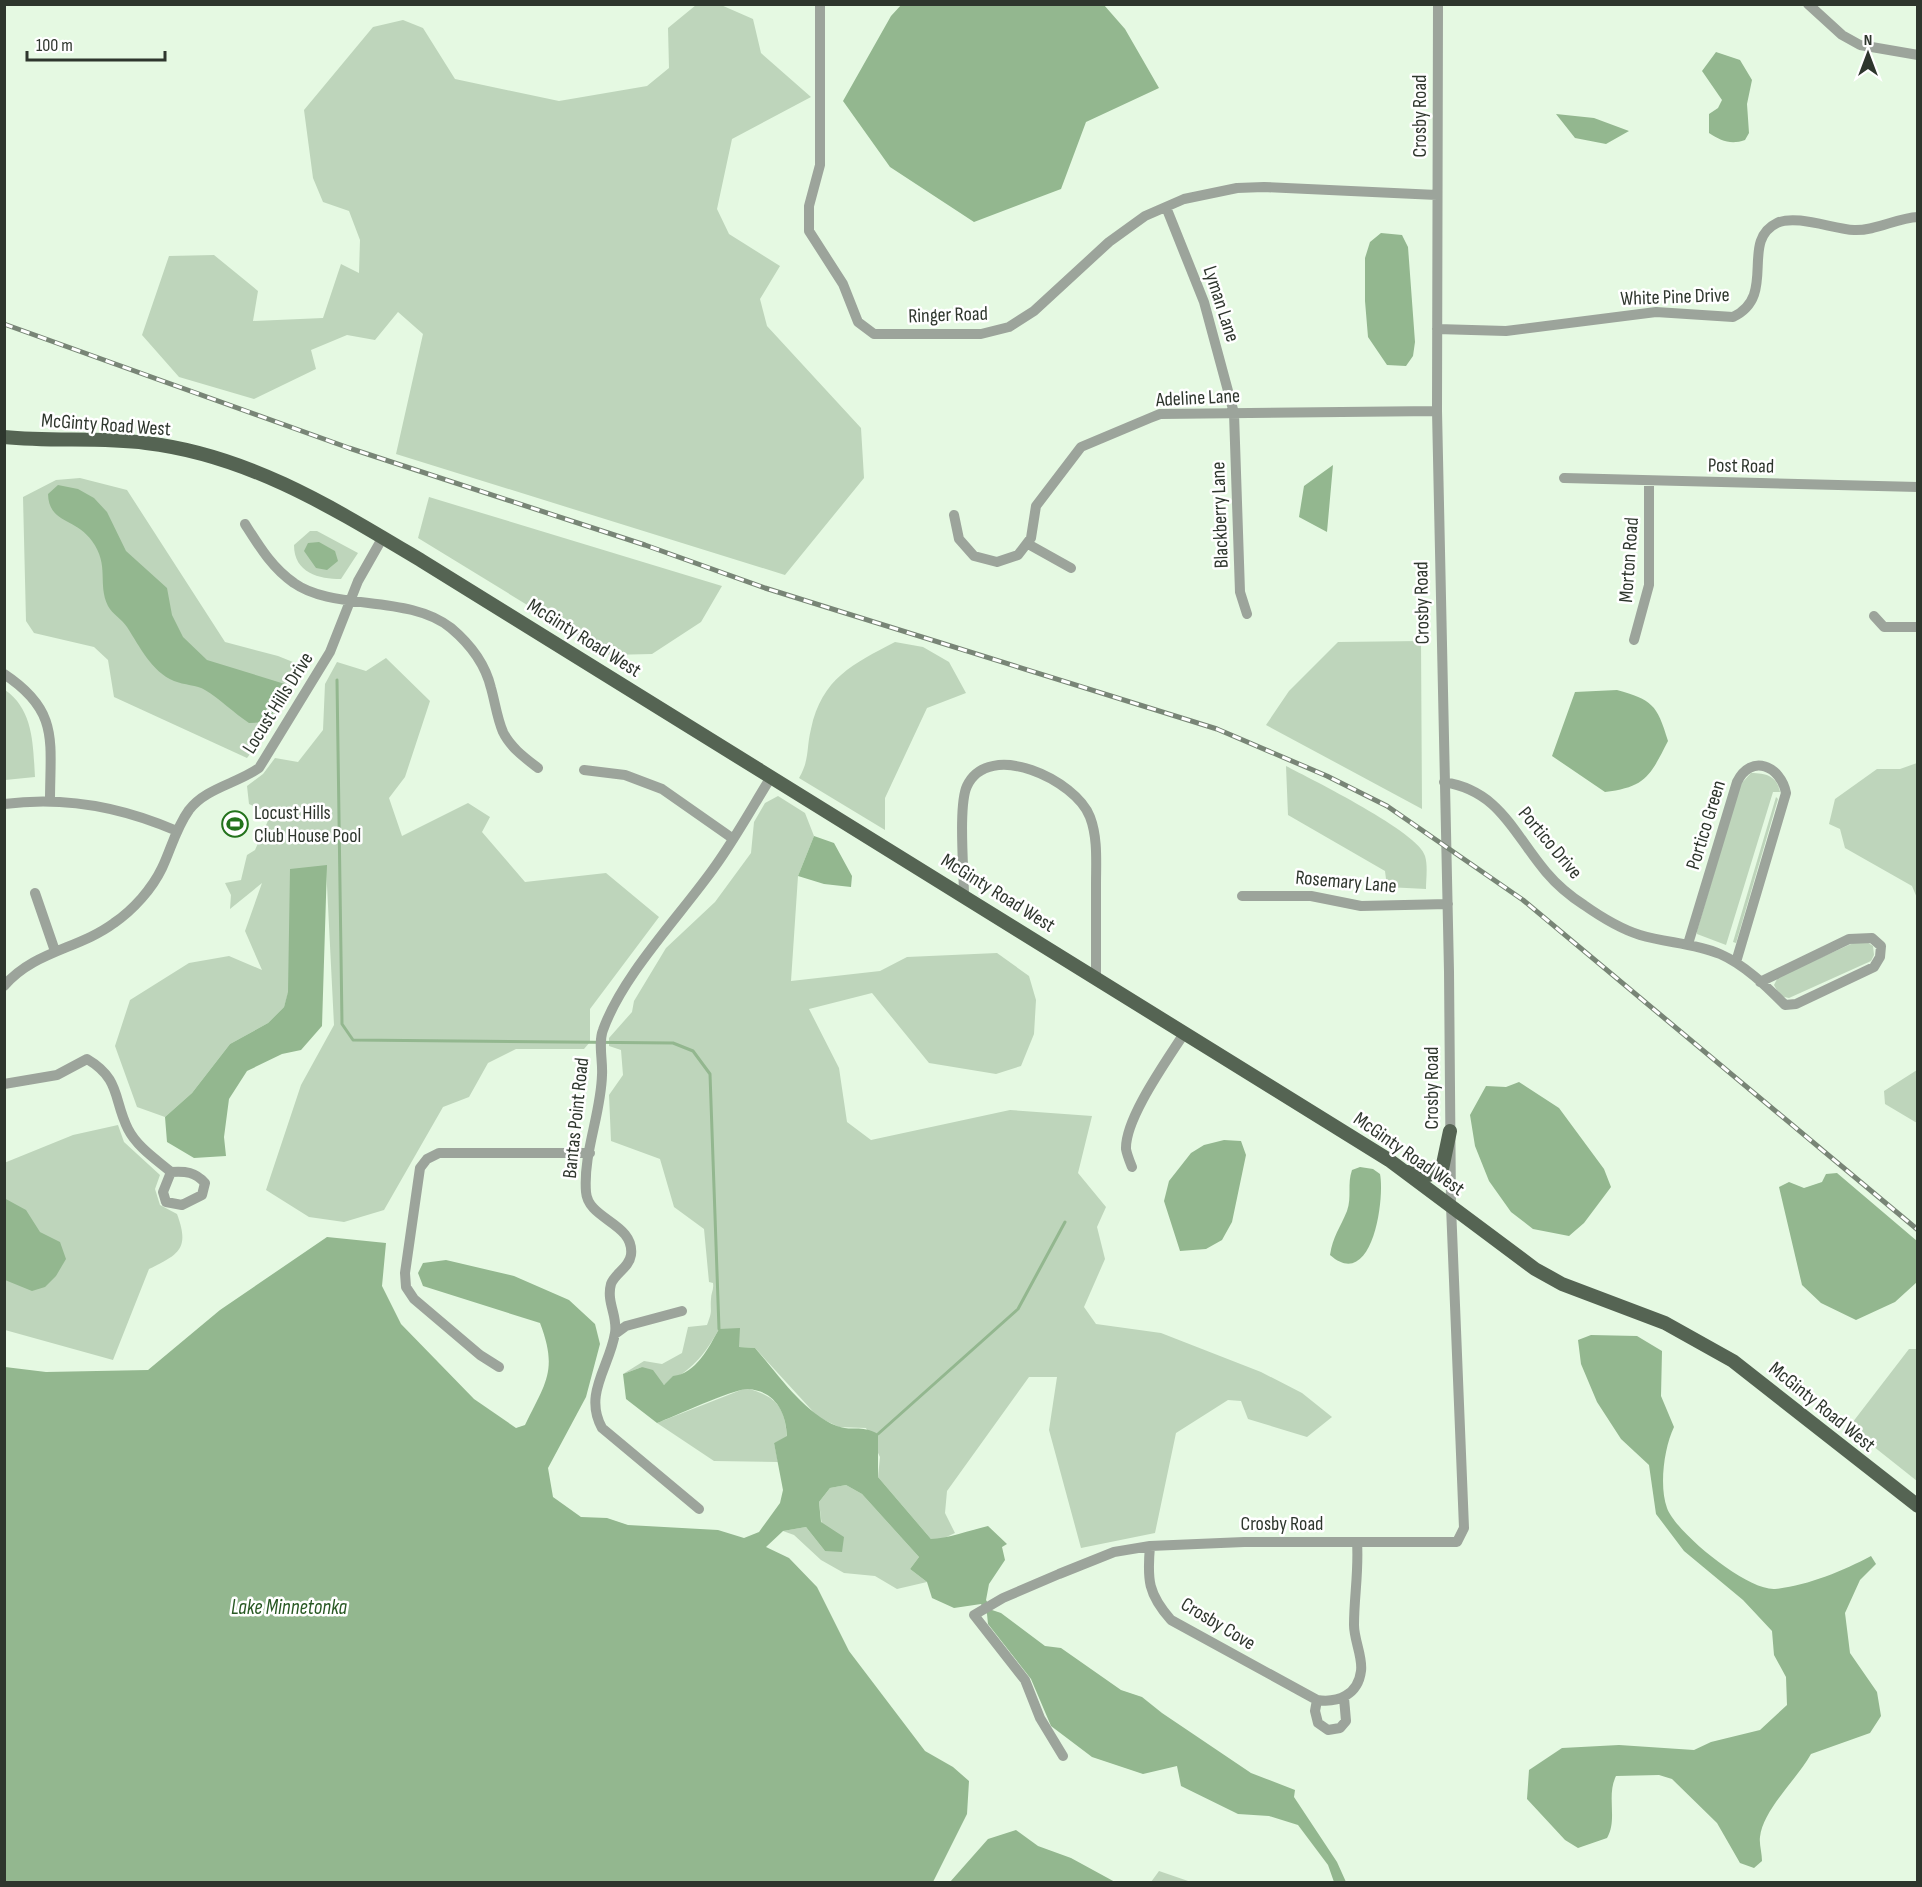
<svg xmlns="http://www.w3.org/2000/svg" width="1922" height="1887" viewBox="0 0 1922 1887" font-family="'Sofia Sans Condensed',sans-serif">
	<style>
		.green { fill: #bed5bb }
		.water { fill: #93b78f }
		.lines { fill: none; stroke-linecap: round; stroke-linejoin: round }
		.stream { stroke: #93b78f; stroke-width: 3 }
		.minor { stroke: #9ca49b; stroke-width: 10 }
		.major { stroke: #556453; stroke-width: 14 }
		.rail-casing { stroke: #788576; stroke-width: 5 }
		.rail { stroke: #fff; stroke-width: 3; stroke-dasharray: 9; stroke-linecap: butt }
		.labels { text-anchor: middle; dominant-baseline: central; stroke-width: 5; stroke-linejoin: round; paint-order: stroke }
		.street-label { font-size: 20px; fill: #2e362d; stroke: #fff }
		.poi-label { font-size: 20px; fill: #2e362d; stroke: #fff; text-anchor: start }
		.water-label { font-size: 21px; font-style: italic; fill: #295924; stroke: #fff }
	</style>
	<rect width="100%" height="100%" fill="#e5f9e2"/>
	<!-- green -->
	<path class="green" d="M696,5H721L753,19L761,53L811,97L732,139L717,209L729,234L780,266L760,299L767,326L861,428L864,478L785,575L396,454L423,334L398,312L375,340L347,335L311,350L316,369L254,399L179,377L142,335L169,256L214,255L258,291L253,321L323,318L341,264L359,273L360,240L349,211L323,202L313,178L304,110L373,27L403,20L423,28L455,79L559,101L647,86L669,68L668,28Z
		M80,478L127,490L225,642L278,656L303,666L271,726L247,758L114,697L108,660L94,647L34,633L26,621L23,497L56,480Z
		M429,497L722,586L701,622L652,654L609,655L418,538Z
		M310,531H317L358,553L341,579C319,579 294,573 294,545Z
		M1421,641L1422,809L1266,725L1289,691L1338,642Z
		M895,642L923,647L949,662L966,693L927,708L885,798V830L799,778C810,759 806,749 811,729C822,678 853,664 895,642Z
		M386,658L430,701L405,777L389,798L402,836L468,803L490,817L482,832L525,882L606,873L659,917L590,1009V1042L584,1049H516L488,1063L469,1097L443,1107L384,1210L344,1222L309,1217L266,1190L301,1085L334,1025L326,866L284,1007L268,1023L230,1044L192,1093L165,1117L137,1107L115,1046L130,1000L189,963L229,956L262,970L245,931L262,883L230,909L231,895L225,883L241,880L247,855L255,850L271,814L249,804L247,786L263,774L275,758L298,762L323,730L325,684L337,662L366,671Z
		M5,690C34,710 33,746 35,777L5,780Z
		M1917,763H1918L1917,898L1912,886L1845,848L1840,829L1829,824L1835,799L1877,769H1900Z
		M1286,766C1311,779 1420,833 1425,856C1428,866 1426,879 1426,889L1387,887L1385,871L1288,815Z
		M1751,773C1766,773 1777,776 1780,792H1773L1726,945L1697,934V931L1740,785Z
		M778,796L805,813L814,836L798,876L791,981L880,971L907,957L997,953L1029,976L1036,1000L1034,1034L1021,1066L996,1074L929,1063L872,993L809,1009L839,1068L847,1122L871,1140L1010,1110L1092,1116L1078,1173L1106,1207L1097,1227L1105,1259L1084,1307L1096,1324L1161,1333L1261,1372L1302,1393L1332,1417L1307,1437L1248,1419L1241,1401L1228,1400L1176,1433L1155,1533L1081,1548L1049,1430L1057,1377H1029L947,1491L945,1513L955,1533L942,1539H931L878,1477L880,1457L866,1428L839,1427L818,1417L755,1348L739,1347L719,1329C704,1356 692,1370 664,1385L642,1367L623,1374L644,1361L662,1364L682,1353L688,1327L707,1325C713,1309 710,1313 711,1299C711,1293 714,1290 713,1283L709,1282L704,1229L674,1207L660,1159L611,1141L609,1095L623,1075L621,1050L609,1046V1038L632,1012L634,1001L666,948L715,902L751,853L754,822L765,803Z
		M1776,797L1778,799L1736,943L1733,942Z
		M1862,939L1873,946L1874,955L1871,961L1789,998L1780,996L1774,985L1778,977Z
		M1917,1070V1123L1885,1104L1884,1091Z
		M118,1125L124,1142L160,1175L155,1189L160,1205L177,1214C190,1249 179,1254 149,1269L113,1360L5,1330L4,1163L73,1135Z
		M1909,1349H1917V1481L1849,1427Z
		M746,1388C775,1396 785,1405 787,1437L774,1443L778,1462L714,1461L657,1423Z
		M846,1485L862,1494L919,1557L910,1569L927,1582L897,1589L875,1576L844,1573L821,1560L794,1535L783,1531L806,1527L825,1551L819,1502L830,1488Z
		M1159,1871L1191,1882H1151Z"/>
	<!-- water -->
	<path class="water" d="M902,4L1104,5L1125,29L1159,88L1086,122L1061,189L974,222L890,167L843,101L891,16Z
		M1716,52L1740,60L1752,80L1747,104L1749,133L1745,140C1731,145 1721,141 1709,133V114L1718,108L1722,100L1702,71Z
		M1556,114L1594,118L1629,131L1606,144L1575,138Z
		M1381,233L1402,235L1408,247L1415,342L1413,356L1406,366L1387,365L1368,337L1365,301V258L1370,242Z
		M1333,465L1327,532L1299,517L1304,486Z
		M58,485L78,489L94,498L107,512L126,551L167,588L172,615L183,637L207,660L288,685L268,722L249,723C234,713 220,699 205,690C197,685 184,685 174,681C151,671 140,647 127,627C122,619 112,614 108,606C97,583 110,566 92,541C75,517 49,524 48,494Z
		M319,542L335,551L338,561L327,570L316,568L304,551L308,543Z
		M1617,690C1652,700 1657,704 1668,741C1650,776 1646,787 1605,792L1552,756L1575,692Z
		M235,817L245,820L246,826L239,829L238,833L225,829V821Z
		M814,836L834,843L852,876L851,887L824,884L798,876Z
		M327,865L322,1026L301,1050L282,1054L247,1071L229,1099L224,1137L226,1156L194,1158L167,1142L165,1117L192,1093L230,1044L268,1023L284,1007L288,992L290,869Z
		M1519,1082L1559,1108L1604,1169L1611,1187L1584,1223L1569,1236L1533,1229L1511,1212L1489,1181L1475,1146L1470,1115L1486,1086L1506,1087Z
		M1224,1140L1241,1141L1246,1155L1232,1222L1222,1240L1206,1249L1180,1251L1164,1201L1169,1181L1191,1153L1204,1145Z
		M1360,1167L1373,1169L1380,1174C1385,1200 1372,1292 1330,1255C1333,1236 1340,1228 1347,1211C1352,1197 1347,1184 1352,1170Z
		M1837,1173L1917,1241V1282L1895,1302L1856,1320L1821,1303L1802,1285L1779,1187L1789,1182L1804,1188L1822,1182L1826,1174Z
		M4,1198L26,1210L40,1232L60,1242L66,1259L56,1276L45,1287L32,1291L5,1280Z
		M327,1237L386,1243L382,1286L401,1324L474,1399L516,1428L525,1425C546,1382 558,1370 540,1323L423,1286L418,1273L423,1263L446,1260L514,1276L569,1300L595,1324L600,1344L586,1397L548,1468L553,1497L581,1517L607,1518L628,1525L718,1530L744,1538L759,1532L780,1503L783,1490L774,1443L787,1436C786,1412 775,1391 748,1389C735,1388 673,1417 657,1423L626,1399L623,1374L642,1367L653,1370L664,1385L673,1376C696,1374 709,1347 719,1329L740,1328L739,1347L755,1348C778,1374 804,1413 837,1426C852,1432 860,1424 878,1434V1477L931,1539C946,1539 971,1530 988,1526L1007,1544L1002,1547L1005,1560L989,1584L986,1600L992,1610L1001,1613L1045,1646L1061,1648L1121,1690L1142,1697L1162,1713L1251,1773L1295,1790L1294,1797L1337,1862L1346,1882H1334L1328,1865L1298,1825L1269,1816L1238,1814L1181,1786L1177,1766L1143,1774L1092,1757L1051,1726L1031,1679L988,1624L987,1614L981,1604L954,1608L932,1598L927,1582L910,1569L919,1557L862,1494L846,1485L830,1488L819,1502L821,1522L844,1537L842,1552L825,1551L806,1527L783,1531L766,1547L789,1558L817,1587L849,1651L925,1751L953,1767L969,1781L967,1814L933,1882H5V1367L46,1372L148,1370L220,1310Z
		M1591,1335L1637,1336L1662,1351L1661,1396L1674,1427C1664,1448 1659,1486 1667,1508C1676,1533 1748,1591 1775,1589C1806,1586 1843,1571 1871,1556L1876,1564L1860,1580L1845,1613L1850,1653L1877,1692L1881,1716L1870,1733L1811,1754C1797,1779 1763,1810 1760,1837C1759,1844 1762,1853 1762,1861L1754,1868L1740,1863L1717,1823L1672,1779L1659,1775L1616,1776C1606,1796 1618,1819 1607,1838L1578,1848L1565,1840L1527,1799L1529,1770L1562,1748L1619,1745L1694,1750L1711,1742L1760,1730L1787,1705L1786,1677L1774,1655L1772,1631L1743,1600L1684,1551L1656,1514L1649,1465L1621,1439L1597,1402L1581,1364L1578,1340Z
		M1016,1830L1038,1846L1071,1858L1115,1882H950L988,1839Z"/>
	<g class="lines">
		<!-- stream -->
		<path class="stream" d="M337,680L342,1024L353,1040L673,1043L693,1051L710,1074L719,1329
			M878,1434L1018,1309L1065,1222"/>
		<!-- minor -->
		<path class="minor" d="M820,4V165L809,206V231L843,284L858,322L874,334H981L1009,327L1034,311L1109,242L1145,216L1184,199L1237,188L1264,187L1437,195
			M1808,4L1842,35L1860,45L1918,55
			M1166,207L1204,302L1234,413L1240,592L1247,614
			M1437,329L1506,331L1656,312L1733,317C1778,296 1739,241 1777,223C1796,214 1833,229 1854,230C1876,231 1896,218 1918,217
			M1564,478L1918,487
			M954,515L959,539L974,556L997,562L1018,555L1031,538L1036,506L1081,447L1150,418L1160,414L1437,411
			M245,524C259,546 272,568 294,583C333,611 409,594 451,628C470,644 485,663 491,688C495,702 497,718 503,732C510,747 525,758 538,768
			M1028,544L1071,568
			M1874,616L1884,627H1918
			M1634,640L1649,585V481
			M4,674C60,711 50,741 50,801
			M584,770L625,775L662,789L732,838
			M1444,782C1500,791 1513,833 1546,872C1557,885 1570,896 1584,905C1601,917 1621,929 1640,935C1667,943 1694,943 1720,954C1745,965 1766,986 1785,1005L1796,1004L1874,967L1880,957L1881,946L1872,938L1849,939L1760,982
			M4,804C64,796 122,807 177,831
			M35,893L55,951
			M964,896C964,872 958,805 967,786C989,739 1076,780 1090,817C1098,838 1096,862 1096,885C1096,916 1096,946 1096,977
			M1242,896H1311L1361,906L1448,904
			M1688,944L1737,782C1751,753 1781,766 1786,793L1736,962
			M4,986C34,951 79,949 114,923C133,910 152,889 162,868C171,849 176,828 189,810C206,788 236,784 259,768L330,652L358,581L383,537
			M4,1084L57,1075L87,1059C121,1079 113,1099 128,1129C137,1147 157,1160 171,1172L163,1192L166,1202L182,1205L202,1195L205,1183C195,1172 186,1171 171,1172
			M1132,1167C1130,1162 1127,1155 1126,1149C1125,1118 1168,1059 1185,1032
			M615,1334L626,1326L682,1311
			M499,1367L480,1355L414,1299L406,1287L405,1273L420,1168L427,1159L439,1153H590
			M699,1509L602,1428C583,1394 610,1366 615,1333C618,1316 606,1302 611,1284C615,1273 629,1268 631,1255C635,1223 588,1220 586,1192C583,1153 601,1114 602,1075C603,1061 598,1043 603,1030C623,974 681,915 716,865C736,837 753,806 771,777
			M1150,1546C1147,1580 1148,1594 1171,1620L1317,1700C1338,1703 1358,1695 1361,1671C1363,1657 1354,1640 1354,1625C1354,1597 1359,1571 1357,1542
			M1317,1700L1315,1711L1318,1723L1328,1730L1340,1728L1346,1721L1344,1698
			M1063,1756L1040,1718L1025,1680L974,1615L1003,1598L1059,1574L1114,1552L1150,1546L1244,1542H1457L1464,1528L1451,1206L1449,971L1437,411L1438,4"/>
		<!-- major -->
		<path class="major" d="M4,437C52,442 99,437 146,443C249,455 335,509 422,561L1389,1160L1535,1269L1562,1284L1665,1323L1733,1361L1918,1506
			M1407,1172L1429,1175L1442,1169L1450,1131"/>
		<!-- rail casing -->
		<g class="rail-casing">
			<path id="rail" d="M4,324L349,448L645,545L765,588L1217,729L1327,776L1387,806L1523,900L1918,1230"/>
		</g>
		<!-- rail -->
		<use href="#rail" class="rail"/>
	</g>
	<!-- icons -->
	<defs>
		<g id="stadium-ring" transform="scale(1.35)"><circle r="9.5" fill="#fff" stroke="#23731c" stroke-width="1.5"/><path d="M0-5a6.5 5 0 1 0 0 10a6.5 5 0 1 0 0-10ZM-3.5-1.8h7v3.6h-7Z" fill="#23731c"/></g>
	</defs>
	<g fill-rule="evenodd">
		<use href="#stadium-ring" x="235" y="824"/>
	</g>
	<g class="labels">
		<!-- street labels -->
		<g class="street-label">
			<text transform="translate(1420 116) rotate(-90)">Crosby Road</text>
			<text transform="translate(1675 297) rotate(-2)">White Pine Drive</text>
			<text transform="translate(1221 304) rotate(72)">Lyman Lane</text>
			<text transform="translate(948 315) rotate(-2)">Ringer Road</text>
			<text transform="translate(1198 398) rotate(-3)">Adeline Lane</text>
			<text transform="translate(106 425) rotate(4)">McGinty Road West</text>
			<text transform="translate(1741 466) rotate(1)">Post Road</text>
			<text transform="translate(1220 515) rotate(-92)">Blackberry Lane</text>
			<text transform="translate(1629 560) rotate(-86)">Morton Road</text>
			<text transform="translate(1422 603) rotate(-91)">Crosby Road</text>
			<text transform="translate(584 638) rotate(32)">McGinty Road West</text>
			<text transform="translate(278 703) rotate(-58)">Locust Hills Drive</text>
			<text transform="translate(1706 825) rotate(-73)">Portico Green</text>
			<text transform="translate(1550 843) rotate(50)">Portico Drive</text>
			<text transform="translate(1346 882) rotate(5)">Rosemary Lane</text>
			<text transform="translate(998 893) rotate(32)">McGinty Road West</text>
			<text transform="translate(1432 1088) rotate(-90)">Crosby Road</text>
			<text transform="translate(576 1118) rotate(-84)">Bantas Point Road</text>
			<text transform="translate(1409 1154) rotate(35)">McGinty Road West</text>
			<text transform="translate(1822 1407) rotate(39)">McGinty Road West</text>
			<text x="1282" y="1524">Crosby Road</text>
			<text transform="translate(1218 1624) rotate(31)">Crosby Cove</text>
		</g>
		<!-- poi labels -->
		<g class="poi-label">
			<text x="254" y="813">Locust Hills<tspan x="254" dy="23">Club House Pool</tspan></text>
		</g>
		<!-- water labels -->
		<g class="water-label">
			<text x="289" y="1607">Lake Minnetonka</text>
		</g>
	</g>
	<!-- border -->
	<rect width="1922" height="1887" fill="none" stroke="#2e362d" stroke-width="12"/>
	<!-- north arrow -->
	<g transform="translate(1868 54)" stroke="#ffffff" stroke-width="4.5" paint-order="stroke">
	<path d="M0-4.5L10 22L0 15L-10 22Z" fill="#2e362d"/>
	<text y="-9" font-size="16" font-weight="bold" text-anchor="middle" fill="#2e362d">N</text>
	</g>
	<!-- scale -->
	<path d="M27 51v9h138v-9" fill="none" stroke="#2e362d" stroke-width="3"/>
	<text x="36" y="51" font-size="18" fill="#2e362d" stroke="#ffffff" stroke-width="4.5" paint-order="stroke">100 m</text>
</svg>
